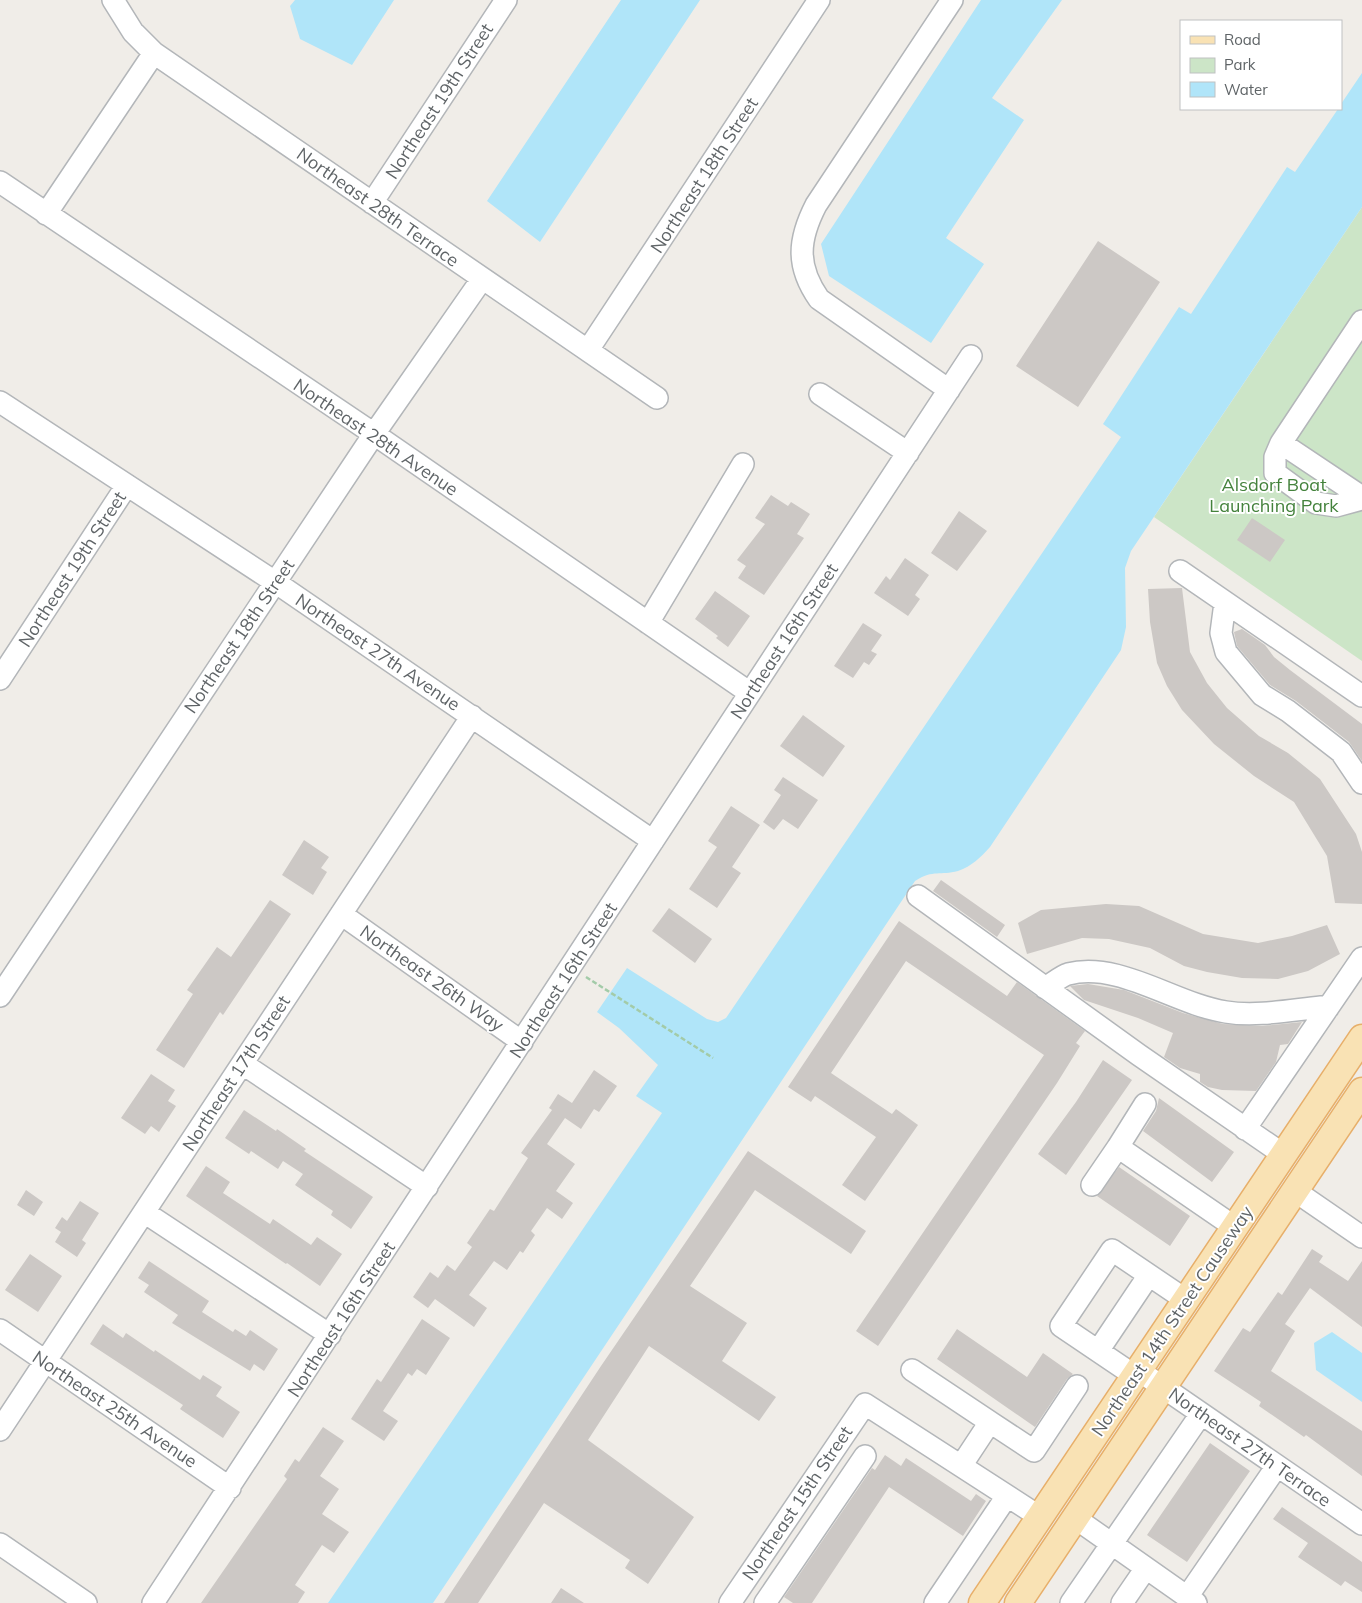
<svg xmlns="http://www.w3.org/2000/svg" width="1362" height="1603" viewBox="0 0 1362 1603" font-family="Mulish,sans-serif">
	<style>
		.green { fill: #cce5c7 }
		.water { fill: #b0e5f9 }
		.building { fill: #ccc8c5 }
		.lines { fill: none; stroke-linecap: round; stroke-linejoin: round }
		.minor-casing { stroke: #b3b6b9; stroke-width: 24 }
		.major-casing { stroke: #e7af6a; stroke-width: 29 }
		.path { stroke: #a3cba8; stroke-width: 2.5; stroke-dasharray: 5 2.5; stroke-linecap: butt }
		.minor { stroke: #fff; stroke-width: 21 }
		.major { stroke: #f9e2b4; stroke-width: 26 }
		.labels { text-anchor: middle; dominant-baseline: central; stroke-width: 4; stroke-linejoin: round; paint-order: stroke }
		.street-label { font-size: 18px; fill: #5f6467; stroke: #fff }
		.park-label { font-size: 18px; fill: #44823c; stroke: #fff }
	</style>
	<rect width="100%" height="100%" fill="#f0ede8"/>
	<!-- green -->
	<path class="green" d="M1362,207V661L1154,517Z"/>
	<!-- water -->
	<path class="water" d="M295,0H394L352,65L300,39L290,6Z
		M621,0H700L540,242L487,201Z
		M981,0H1062L992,98L1024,120L946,238L984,264L931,343L829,276L821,244Z
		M1362,73V207L1131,551L1125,568L1126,627L1121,650L990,847C980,858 972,866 958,871C940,876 934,869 915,881L433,1603H328L662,1113L636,1096L658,1065L619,1028L597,1012L627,968L707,1019L718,1022L726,1018L1121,437L1103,424L1179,307L1191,314L1287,167L1295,172L1338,109H1341V104Z
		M1332,1332L1362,1353V1402L1316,1370L1314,1343Z"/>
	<!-- building -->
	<path class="building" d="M1098,241L1160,282L1078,407L1016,366Z
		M771,495L788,506L791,502L810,514L797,534L804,538L764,595L738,578L746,566L737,560L765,524L755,518Z
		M959,511L987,531L957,571L931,553Z
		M1252,518L1285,540L1270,562L1237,540Z
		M905,558L929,575L915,595L920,599L908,616L874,593L886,576L890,580Z
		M1182,588L1190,652L1207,683L1227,708L1259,736L1288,753L1320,779L1356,834L1362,852V904L1335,903L1327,856L1294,802L1254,776L1214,744L1182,710L1167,686L1157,663L1150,622L1148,589Z
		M715,591L750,616L728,647L716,638L718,636L695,619Z
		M863,623L882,635L871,651L877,654L869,665L864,662L853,678L834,666Z
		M1242,629L1265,645L1274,657L1290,670L1362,724V761L1349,742L1296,701L1270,685L1237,646L1234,632Z
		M803,715L845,746L823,777L780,746Z
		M783,777L818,800L798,829L783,819L774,830L763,822L781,795L774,790Z
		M731,806L760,825L732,867L741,873L717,908L689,889L717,847L708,841Z
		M304,840L329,857L321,868L327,872L313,895L282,875Z
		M941,880L1005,925L997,937L933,891Z
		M270,900L291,914L223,1015L220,1012L184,1068L156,1050L193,994L187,990L217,947L231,957Z
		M1106,904L1139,906L1203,934L1258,943L1292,936L1327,925L1340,954L1308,971L1278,979L1242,978L1207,972L1184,966L1150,948L1109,939L1082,938L1027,954L1018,923L1041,910Z
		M669,908L712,939L695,963L652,931Z
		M899,921L1007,996L1017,982L1085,1031L1076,1043L1080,1046L1057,1083L878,1346L856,1331L1044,1055L906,961L831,1073L892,1114L896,1109L918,1125L865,1201L842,1185L876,1137L815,1096L811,1102L788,1087Z
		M1088,984L1124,990L1183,1013L1223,1024L1262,1026L1302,1022L1288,1044L1280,1045L1276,1062L1256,1091L1222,1090L1208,1087L1200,1082V1074L1180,1068L1164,1057L1173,1033L1138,1018L1084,1000L1070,986Z
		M1103,1060L1132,1080L1066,1175L1038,1154L1076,1102Z
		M594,1070L617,1086L599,1112L594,1109L581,1129L565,1118L547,1144L575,1164L556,1191L573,1203L562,1219L547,1208L531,1231L535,1235L523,1253L520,1251L507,1270L494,1261L469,1295L487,1308L474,1327L435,1299L428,1308L413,1297L430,1272L438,1278L447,1265L455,1271L472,1247L467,1243L490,1209L494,1211L528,1158L521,1153L552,1110L549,1108L558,1094L572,1103Z
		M151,1074L175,1090L168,1101L176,1106L159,1132L151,1126L145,1134L121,1118Z
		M1159,1098L1234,1152L1212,1182L1143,1131L1156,1111Z
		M244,1110L276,1131L277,1129L306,1149L304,1151L373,1197L351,1229L331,1215L333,1211L295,1185L303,1174L283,1161L278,1169L251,1151L249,1154L225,1138Z
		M748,1151L866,1231L851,1254L755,1190L690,1286L747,1323L722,1361L776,1397L759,1421L649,1346L588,1440L694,1517L648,1584L625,1568L630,1560L544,1503L478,1603H444L601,1366Z
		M206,1166L230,1182L223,1193L270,1224L273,1219L311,1245L317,1237L342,1254L320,1286L287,1263L286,1264L186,1196Z
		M1119,1167L1190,1216L1170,1246L1097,1196Z
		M26,1190L43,1202L34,1216L17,1205Z
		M80,1201L99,1213L82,1240L86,1243L77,1257L55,1242L61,1232L55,1228L62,1217L67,1221Z
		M1312,1249L1323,1256L1319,1262L1348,1281L1362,1261V1327L1310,1288L1285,1324L1295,1331L1271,1371L1362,1431V1476L1306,1435L1304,1437L1259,1406L1261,1402L1214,1371L1243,1328L1250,1332L1278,1292L1282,1295Z
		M30,1254L62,1276L38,1312L5,1290Z
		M149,1261L209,1301L202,1312L233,1332L235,1329L246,1336L250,1330L278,1349L264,1371L254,1364L250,1371L172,1323L178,1315L144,1292L149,1285L138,1278Z
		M422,1319L450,1338L426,1375L417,1369L412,1376L408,1373L383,1411L398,1421L384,1441L351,1419L377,1379L381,1382Z
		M103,1324L123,1338L126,1333L154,1352L155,1350L200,1380L203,1375L222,1387L216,1396L240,1412L223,1438L180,1409L183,1405L90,1344Z
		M957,1329L1027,1377L1043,1353L1073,1374L1067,1379L1035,1427L937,1359Z
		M323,1427L344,1441L320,1476L339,1489L322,1514L349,1532L334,1553L322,1545L295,1585L305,1592L298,1603H201L287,1479L284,1476L295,1459L299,1462Z
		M1210,1443L1250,1471L1187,1562L1147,1535Z
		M885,1455L901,1466L906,1458L971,1501L976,1494L986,1501L963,1536L889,1487L812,1603H793L784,1597L872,1468L875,1470Z
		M1282,1507L1362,1562V1592L1345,1581L1341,1586L1298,1557L1308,1543L1273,1519Z
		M561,1588L584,1603H551Z"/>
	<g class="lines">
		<!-- minor casing -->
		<g class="minor-casing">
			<path id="minor" d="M113,0L133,32L154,53L657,398
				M0,182L374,434L750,693
				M372,203L506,0
				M46,214L154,53
				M1362,321L1281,443L1362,497
				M588,350L819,0
				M949,390L819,299C796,266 798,240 816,205L952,0
				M820,394L908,453
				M0,402L275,582L653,841
				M1281,443L1275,457V473L1316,503L1336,506L1362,499
				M1180,571L1362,696
				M1225,603L1221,633L1226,652L1262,695L1288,711L1341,752L1362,783
				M648,623L743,464
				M0,679L127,485
				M918,896L1139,1055L1284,1155
				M341,914L522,1042
				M1045,988C1052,984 1061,976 1068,974C1120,961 1174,1004 1226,1012C1256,1017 1291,1010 1321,1007L1328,1008
				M0,996L374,434L482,279
				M243,1064L427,1187
				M1245,1129L1362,958
				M1118,1147L1145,1104
				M1092,1185L1118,1147L1236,1228
				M1295,1191L1362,1237
				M144,1212L330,1335
				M0,1330L230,1488
				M1098,1351L1149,1275
				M912,1370L990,1422L961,1466
				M1138,1370L1362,1524
				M1135,1376L1061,1326L1112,1250L1186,1300
				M990,1422L1034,1451L1077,1386
				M0,1430L472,716
				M1075,1518L1196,1603
				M0,1544L86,1603
				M1187,1597L1277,1466
				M153,1603L971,356
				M730,1603L865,1404L1040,1517
				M765,1603L865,1456
				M935,1603L1007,1496
				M1071,1603L1201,1414
				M1122,1603L1146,1568"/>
		</g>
		<!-- major casing -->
		<g class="major-casing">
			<path id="major" d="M982,1603L1362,1038
				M1018,1603L1362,1091"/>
		</g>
		<!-- path -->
		<path class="path" d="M586,977L713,1058"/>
		<!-- minor -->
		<use href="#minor" class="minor"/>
		<!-- major -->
		<use href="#major" class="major"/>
	</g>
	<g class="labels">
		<!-- street labels -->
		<g class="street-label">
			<text transform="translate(439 101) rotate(-57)">Northeast 19th Street</text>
			<text transform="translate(704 175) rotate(-57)">Northeast 18th Street</text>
			<text transform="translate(378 207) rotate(35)">Northeast 28th Terrace</text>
			<text transform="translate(376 437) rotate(34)">Northeast 28th Avenue</text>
			<text transform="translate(72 569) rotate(-57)">Northeast 19th Street</text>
			<text transform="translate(239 636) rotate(-56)">Northeast 18th Street</text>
			<text transform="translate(784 641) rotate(-57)">Northeast 16th Street</text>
			<text transform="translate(378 652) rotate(34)">Northeast 27th Avenue</text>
			<text transform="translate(432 978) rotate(35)">Northeast 26th Way</text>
			<text transform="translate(563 980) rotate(-57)">Northeast 16th Street</text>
			<text transform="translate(236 1073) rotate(-57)">Northeast 17th Street</text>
			<text transform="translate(341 1319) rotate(-57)">Northeast 16th Street</text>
			<text transform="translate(1172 1321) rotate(-56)">Northeast 14th Street Causeway</text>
			<text transform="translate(115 1409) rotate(34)">Northeast 25th Avenue</text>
			<text transform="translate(1250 1447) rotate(35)">Northeast 27th Terrace</text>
			<text transform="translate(797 1503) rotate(-56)">Northeast 15th Street</text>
		</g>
		<!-- park labels -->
		<g class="park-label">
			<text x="1274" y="484">Alsdorf Boat<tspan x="1274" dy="21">Launching Park</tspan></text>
		</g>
	</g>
	<!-- legend -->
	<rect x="1180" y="20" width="162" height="90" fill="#ffffff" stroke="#bfc1c2"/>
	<rect x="1190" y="36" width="25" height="8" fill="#f9e2b4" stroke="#bfc1c2"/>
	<text x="1224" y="45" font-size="15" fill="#5f6467">Road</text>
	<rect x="1190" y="58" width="25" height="15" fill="#cce5c7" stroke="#bfc1c2"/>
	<text x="1224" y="70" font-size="15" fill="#5f6467">Park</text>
	<rect x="1190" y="82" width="25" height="15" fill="#b0e5f9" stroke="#bfc1c2"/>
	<text x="1224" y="95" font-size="15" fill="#5f6467">Water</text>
</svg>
